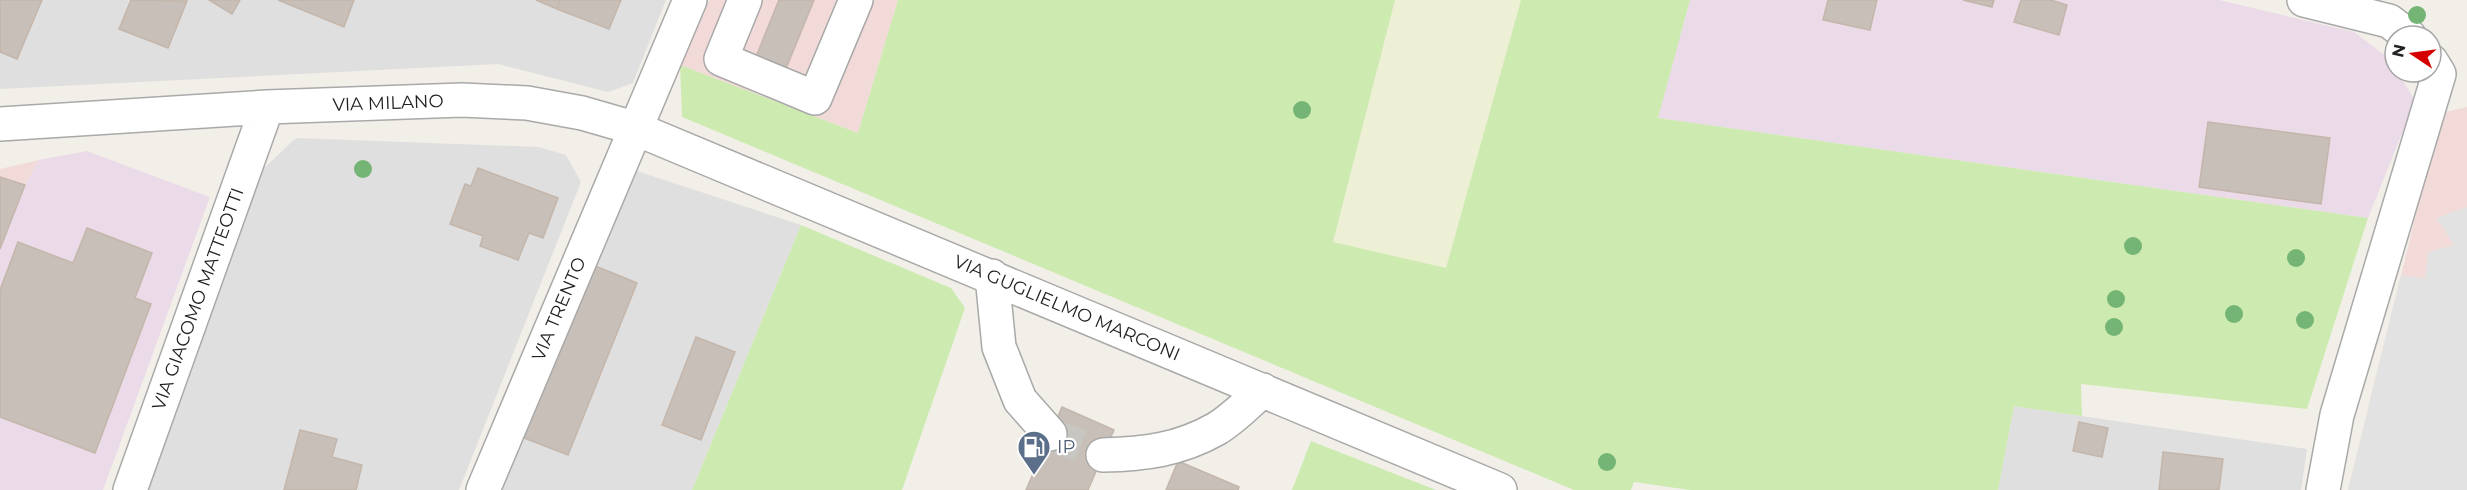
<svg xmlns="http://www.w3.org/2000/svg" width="2467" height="490" viewBox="0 0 2467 490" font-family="Montserrat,sans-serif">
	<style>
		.residential { fill: #e0dfdf }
		.commercial { fill: #f2dad9 }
		.industrial { fill: #ebdbe8 }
		.farmland { fill: #eef0d5 }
		.grass { fill: #cdebb0 }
		.parking { fill: #e2e2e2 }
		.building { fill: #c7bfb8; stroke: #c4b6ab; stroke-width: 1.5 }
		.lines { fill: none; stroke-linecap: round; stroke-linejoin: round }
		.minor-tunnel { stroke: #c8c6c1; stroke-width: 33; stroke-dasharray: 33 16; stroke-linecap: butt }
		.minor-casing { stroke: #a9a9a9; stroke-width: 36 }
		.minor { stroke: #fff; stroke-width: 33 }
		.tree { fill: #74b475 }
		.labels { text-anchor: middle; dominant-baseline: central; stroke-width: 4.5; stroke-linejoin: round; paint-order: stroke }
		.street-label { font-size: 18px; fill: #222; stroke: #fff }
		.service-label { font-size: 18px; fill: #4e5e75; stroke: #fff; text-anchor: start }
	</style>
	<rect width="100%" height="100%" fill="#f2efe9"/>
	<!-- residential -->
	<path class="residential" d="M0,0H666L633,83L608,92L498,64L0,89Z
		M296,138L539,147L566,155L581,182L459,490H146L261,171Z
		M625,167L801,225L692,490H495Z
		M2014,406L2307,449L2301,490H1998Z"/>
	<!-- commercial -->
	<path class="commercial" d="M709,0H898L858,133L680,65Z
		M2467,107V490H2348L2441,113Z
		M39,160L25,185L0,249V169Z"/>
	<!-- industrial -->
	<path class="industrial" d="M1690,0H2219L2354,32L2391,60L2395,72H2398L2415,101L2368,218L1657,118Z
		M87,151L210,197L103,490H0V249L25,185L39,160Z"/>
	<!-- farmland -->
	<path class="farmland" d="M1395,0H1521L1446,268L1333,243Z"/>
	<!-- grass -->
	<path class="grass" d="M898,0H1395L1333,242L1446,268L1521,0H1690L1658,118L2368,218L2307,409L2081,384L2082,416L2014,406L1998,490H1690L1634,482L1631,490H1574L682,117L680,65L858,133Z
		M801,225L951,288L965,308L902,490H692Z
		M1311,441L1436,490H1292Z"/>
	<!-- parking -->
	<path class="parking" d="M2467,207V490H2348L2401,275L2425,279L2428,252L2454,245L2437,218Z"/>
	<!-- building -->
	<path class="building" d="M0,0H42L17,59L0,52Z
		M131,0L187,1L168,48L119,29Z
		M209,0H240L232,14Z
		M278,0H354L344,27Z
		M536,0H560L557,9Z
		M560,0H621L609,29L557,9Z
		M779,0H814L785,71L755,59Z
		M1828,0H1877L1870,30L1823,20Z
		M1963,0H1994L1992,7Z
		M2021,0H2051L2067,5L2059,35L2014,22Z
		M2208,122L2330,138L2321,204L2199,187Z
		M478,168L558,198L543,238L529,233L518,260L480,246L483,236L450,224L465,184L471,186Z
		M0,177L25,185L0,249Z
		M87,228L152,253L135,298L151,304L95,453L0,417V290L18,242L73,263Z
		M588,263L637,283L568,455L519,436Z
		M696,337L735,352L701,440L662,425Z
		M1062,407L1114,430L1088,490H1026Z
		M2079,422L2108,428L2102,457L2073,451Z
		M300,430L337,439L332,457L362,465L356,490H284Z
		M2163,452L2223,459L2219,490H2159Z
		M1178,461L1239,487L1238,490H1166Z"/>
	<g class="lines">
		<!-- minor-tunnel -->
		<path class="minor-tunnel" d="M1050,434L1103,455"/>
		<!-- minor casing -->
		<g class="minor-casing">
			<path id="minor" d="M745,0L721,59L815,98L856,0
				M2304,0L2389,21L2409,36
				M0,124L267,107L462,100L527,103L582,113L634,128L1500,490
				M992,276L999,347L1020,400L1050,434
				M1103,455C1144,454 1179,450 1216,429C1233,419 1248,403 1263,390
				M130,490L267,107
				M483,490L690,0
				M2323,490L2337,415L2439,74L2431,61"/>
		</g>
		<!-- minor -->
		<use href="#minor" class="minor"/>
	</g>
	<!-- trees -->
	<g class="tree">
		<circle cx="2417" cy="15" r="9"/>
		<circle cx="1302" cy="110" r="9"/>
		<circle cx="363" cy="169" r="9"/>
		<circle cx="2133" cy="246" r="9"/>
		<circle cx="2296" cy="258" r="9"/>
		<circle cx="2116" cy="299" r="9"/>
		<circle cx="2234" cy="314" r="9"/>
		<circle cx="2305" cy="320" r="9"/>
		<circle cx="2114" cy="327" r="9"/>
		<circle cx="1607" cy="462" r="9"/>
	</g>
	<!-- icons -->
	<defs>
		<g id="fuel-pin" transform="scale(1.725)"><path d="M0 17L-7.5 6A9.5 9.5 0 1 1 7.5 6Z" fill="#5c6f8a" stroke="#fff"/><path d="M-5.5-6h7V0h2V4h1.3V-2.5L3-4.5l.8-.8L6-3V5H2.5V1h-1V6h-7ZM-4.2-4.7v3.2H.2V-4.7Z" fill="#fff"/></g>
	</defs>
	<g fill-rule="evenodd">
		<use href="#fuel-pin" x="1034" y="447"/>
	</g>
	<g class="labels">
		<!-- street labels -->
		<g class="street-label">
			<text transform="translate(388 103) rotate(-2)">VIA MILANO</text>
			<text transform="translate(198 299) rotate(-70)">VIA GIACOMO MATTEOTTI</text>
			<text transform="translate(1067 308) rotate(23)">VIA GUGLIELMO MARCONI</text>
			<text transform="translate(559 309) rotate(-67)">VIA TRENTO</text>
		</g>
		<!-- service labels -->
		<g class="service-label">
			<text x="1057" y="447">IP</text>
		</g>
	</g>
	<!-- north arrow -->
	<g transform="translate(2413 54) rotate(283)"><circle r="28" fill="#ffffff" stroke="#a7a7a7" stroke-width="1.5"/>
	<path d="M0-4.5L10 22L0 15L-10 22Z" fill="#d40000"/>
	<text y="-9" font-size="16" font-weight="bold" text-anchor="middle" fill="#222222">N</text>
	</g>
</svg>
